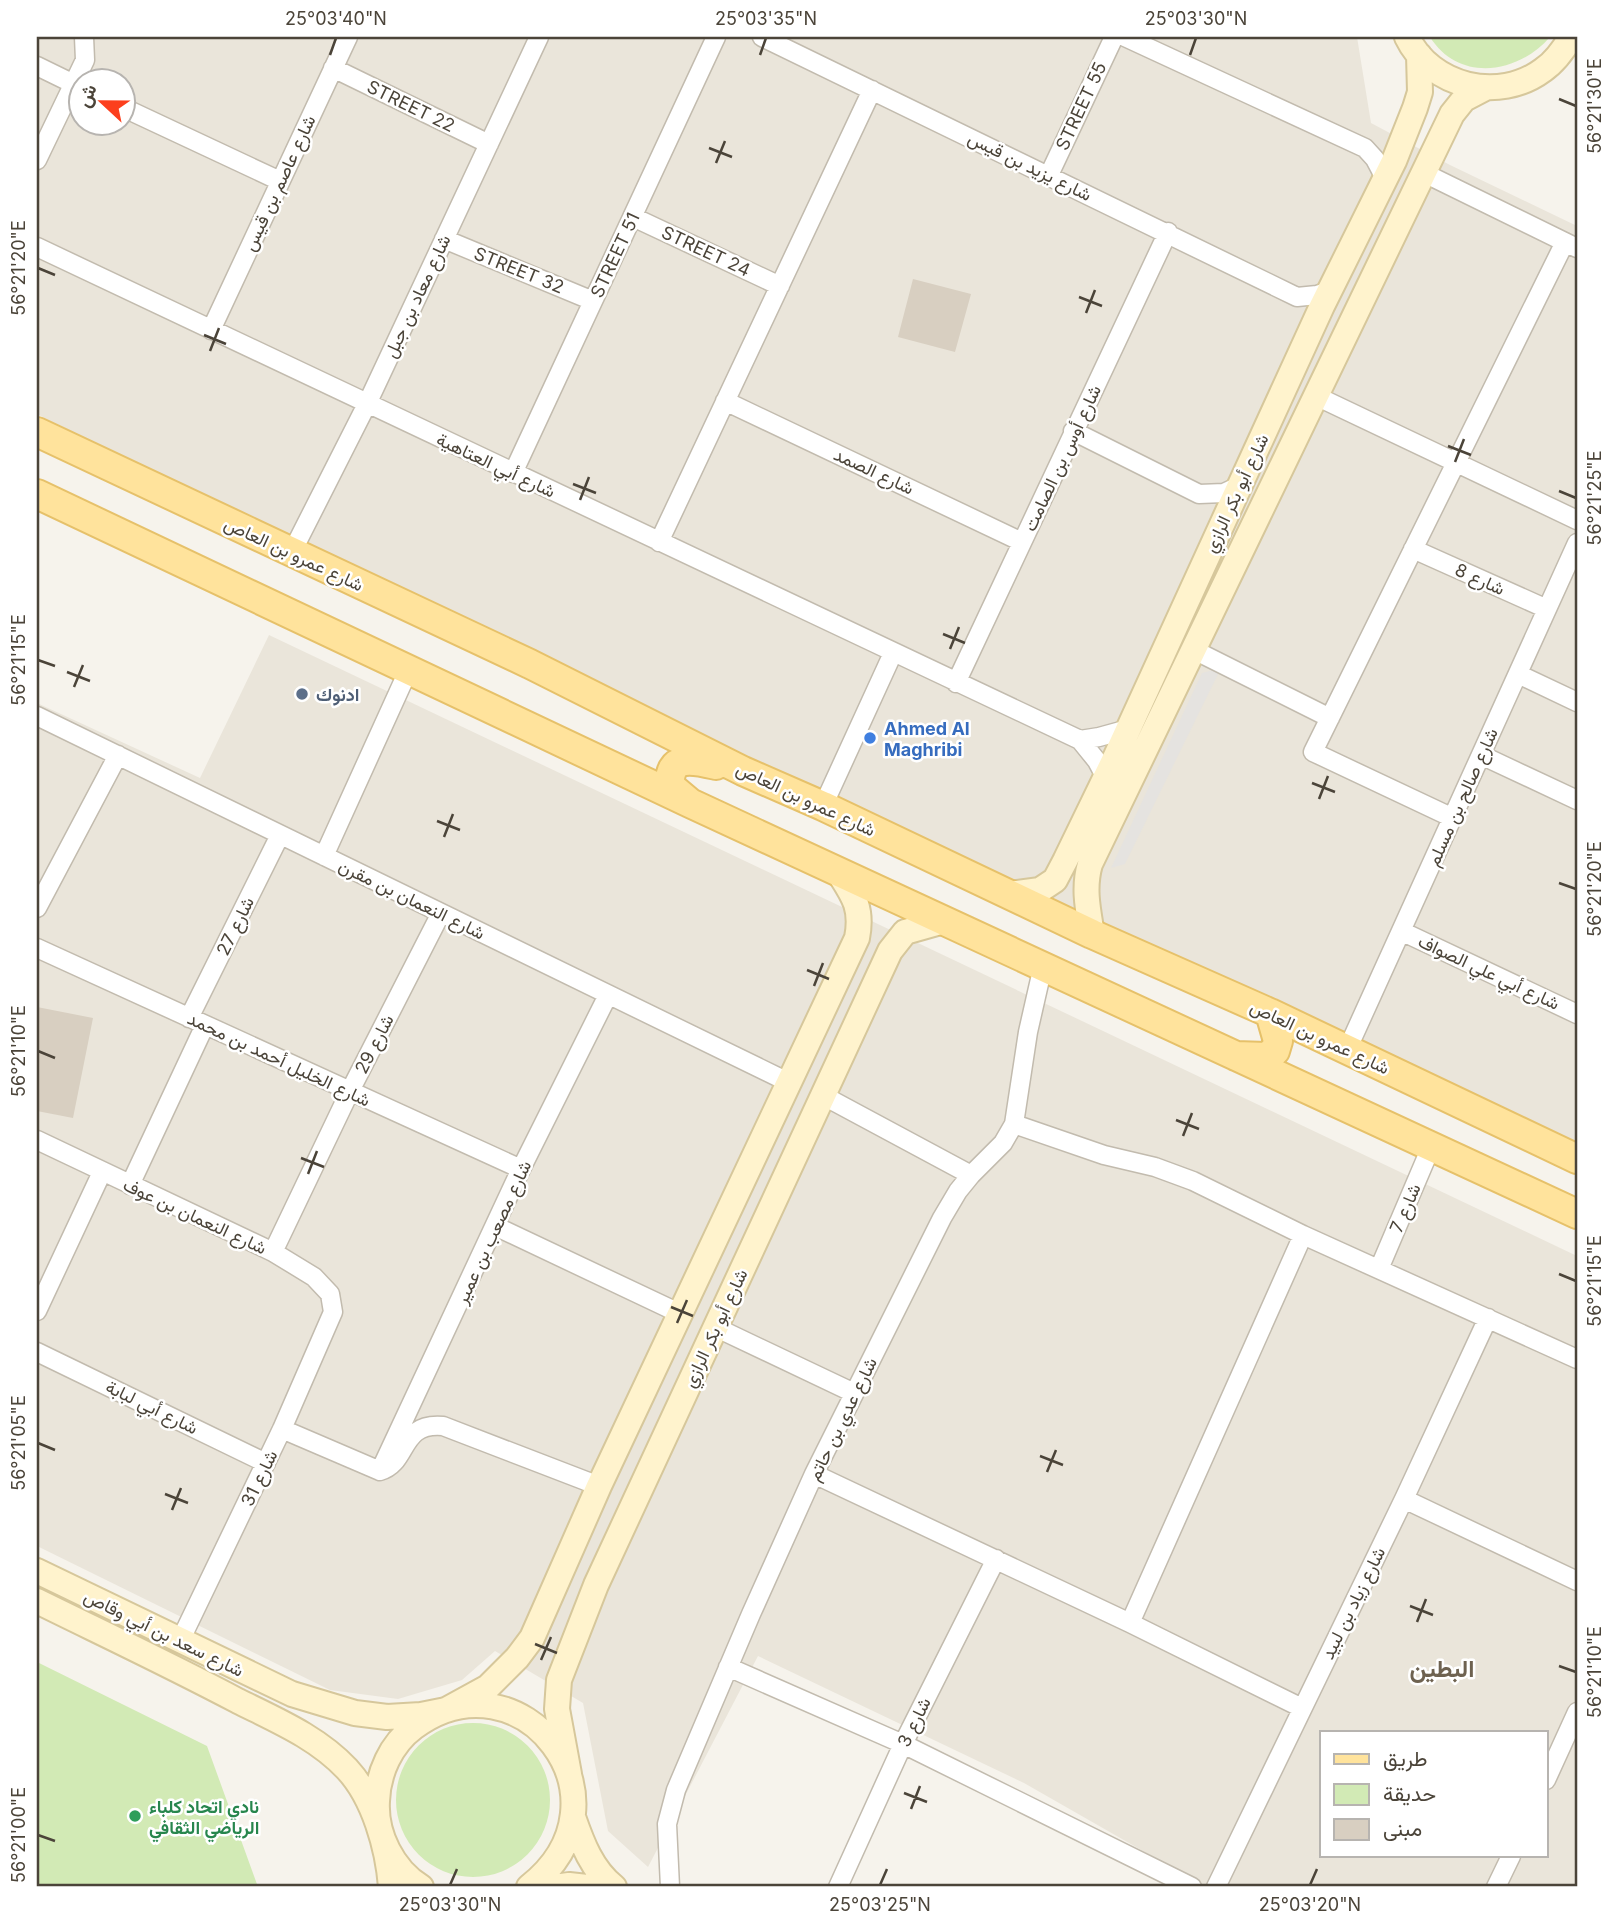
<svg xmlns="http://www.w3.org/2000/svg" width="1614" height="1924" viewBox="0 0 1614 1924" font-family="Inter,Vazirmatn,sans-serif">
	<style>
		.residential { fill: #eae5da; fill-rule: evenodd }
		.green { fill: #d2eab5 }
		.parking { fill: #e5e3e0 }
		.building { fill: #d8cfc1 }
		.lines { fill: none; stroke-linecap: round; stroke-linejoin: round }
		.street-casing { stroke: #c2bbae; stroke-width: 21 }
		.secondary-casing { stroke: #d6c79b; stroke-width: 28 }
		.primary-casing { stroke: #e6c16a; stroke-width: 32 }
		.street { stroke: #fff; stroke-width: 18 }
		.secondary { stroke: #fff3cd; stroke-width: 24 }
		.primary { stroke: #ffe39c; stroke-width: 28 }
		.ticks { fill: none; stroke: #4b4439; stroke-width: 2.5 }
		.service-dot { fill: #5c6f8a; stroke: #fff; stroke-width: 2.5 }
		.shop-dot { fill: #3f7fe0; stroke: #fff; stroke-width: 2.5 }
		.leisure-dot { fill: #2e9e5b; stroke: #fff; stroke-width: 2.5 }
		.labels { text-anchor: middle; dominant-baseline: central; stroke-width: 5; stroke-linejoin: round; paint-order: stroke }
		.street-label { font-size: 18px; fill: #4b4439; stroke: #fff }
		.service-label { font-size: 18px; font-weight: bold; fill: #4e5e75; stroke: #fff; text-anchor: start }
		.shop-label { font-size: 18px; font-weight: bold; fill: #366cbe; stroke: #fff; text-anchor: start }
		.leisure-label { font-size: 18px; font-weight: bold; fill: #27864d; stroke: #fff; text-anchor: start }
		.district-label { font-size: 24px; font-weight: bold; fill: #6e6250; stroke: #fff }
		.neatline { fill: none; stroke: #4b4439; stroke-width: 2.5 }
		.ticks-label { font-size: 18px; text-anchor: middle; fill: #4b4439 }
	</style>
	<rect width="100%" height="100%" fill="#f6f3ec"/>
	<!-- residential -->
	<path class="residential" d="M37,37H1357L1371,123L1450,165L1577,226V1147L329,560L37,414ZM80,80H122V122H80Z
		M269,635L1577,1256V1887H1206L1024,1783L758,1656L648,1867L608,1831L583,1703L495,1651L462,1680L398,1699L330,1690L37,1546V703L200,778ZM1322,1733H1546V1856H1322Z"/>
	<!-- green -->
	<path class="green" d="M1430,37H1550C1518,74 1459,83 1430,37Z
		M37,1662L207,1746L258,1887H37Z
		M396 1800a77 77 0 1 1 154 0a77 77 0 1 1-154 0Z"/>
	<!-- parking -->
	<path class="parking" d="M1221,668L1125,864L1111,868L1202,673Z"/>
	<!-- building -->
	<path class="building" d="M913,279L971,294L955,352L898,337Z
		M37,1007L93,1018L73,1118L37,1111Z"/>
	<g class="lines">
		<!-- street casing -->
		<g class="street-casing">
			<path id="street" d="M762,37L1297,297L1317,295L1329,291
				M1125,37L1365,148L1375,159L1385,178
				M37,66L80,87
				M333,68L489,144
				M122,107L280,181
				M37,160L85,60L84,37
				M1424,173L1577,248
				M1049,175L1114,37
				M633,217L780,286
				M444,239L593,301
				M37,247L1080,740L1097,761L1106,778
				M211,330L348,37
				M1316,396L1577,520
				M725,401L1022,542
				M1073,431L1199,494L1224,493L1239,486
				M513,473L716,37
				M659,542L872,90
				M1413,549L1547,609
				M291,554L367,404L539,37
				M1192,649L1330,718
				M1518,674L1577,702
				M956,683L1168,232
				M37,716L788,1082
				M1080,740L1099,737L1128,729
				M1481,755L1577,800
				M823,806L893,653
				M1453,818L1313,752L1565,242
				M324,856L408,671
				M37,908L118,755
				M1401,931L1577,1014
				M37,948L521,1169
				M189,1018L280,835
				M1347,1050L1577,543
				M822,1095L971,1175
				M1014,1124L1104,1155L1155,1167L1193,1181L1303,1235L1577,1359
				M37,1140L273,1252L314,1277L330,1294L333,1312L282,1429L180,1641
				M130,1185L205,1025
				M495,1226L681,1314
				M273,1252L350,1091L441,913
				M1379,1269L1431,1147
				M37,1311L102,1172
				M715,1327L854,1393
				M37,1352L266,1463
				M282,1429L380,1471C409,1463 399,1422 443,1426L599,1486
				M380,1471L521,1169L608,995
				M814,1474L1130,1623L1302,1708
				M1404,1499L1577,1581
				M1130,1623L1303,1235
				M728,1667L903,1744L1192,1887
				M1546,1780L1577,1712
				M670,1887L667,1824L676,1790L751,1614L814,1474L942,1218L958,1191L971,1175L1003,1143L1014,1124L1028,1032L1043,966
				M838,1887L903,1744L996,1559
				M1216,1887L1404,1499L1488,1318
				M1496,1887L1511,1856"/>
		</g>
		<!-- secondary casing -->
		<g class="secondary-casing">
			<path id="secondary" d="M1407,37C1431,87 1499,103 1543,70C1555,62 1564,49 1571,37
				M1008,894L1040,890L1055,880L1065,861L1116,756L1322,306L1394,161L1415,108L1420,92L1419,55
				M1092,934C1088,910 1083,888 1090,864L1452,114L1464,99L1485,88
				M37,1571L292,1694L355,1713L387,1717L421,1715L446,1710L488,1687L517,1658L532,1638L599,1486L857,938C863,907 853,895 837,870
				M37,1601C104,1634 172,1666 238,1701C276,1720 317,1737 347,1769C374,1798 388,1848 391,1887
				M569,1774L557,1709L559,1680L596,1585L890,951L905,932L944,921
				M573,1817C582,1843 592,1870 614,1887
				M421,1887C393,1870 375,1834 377,1801C378,1773 391,1744 414,1727C521,1648 640,1800 529,1887
				M555,1887L569,1885L587,1887"/>
		</g>
		<!-- primary casing -->
		<g class="primary-casing">
			<path id="primary" d="M37,432L530,664L743,771L823,806L1092,934L1270,1013L1577,1159
				M37,494L690,803L1577,1214
				M689,802L670,786C668,753 694,760 716,765
				M1236,1056L1266,1057L1275,1051L1278,1041L1270,1013"/>
		</g>
		<!-- street -->
		<use href="#street" class="street"/>
		<!-- secondary -->
		<use href="#secondary" class="secondary"/>
		<!-- primary -->
		<use href="#primary" class="primary"/>
	</g>
	<!-- ticks -->
	<path class="ticks" d="M330,55L336,38M760,55L766,38M1190,55L1196,38M1559,99L1576,106M709,148L732,157M716,163L725,141M38,268L55,275M1079,297L1102,306M1086,313L1095,290M204,335L226,344M210,351L219,328M1448,446L1471,455M1455,462L1464,439M573,484L596,493M1559,491L1576,498M580,500L589,477M943,634L965,643M950,649L959,627M38,660L55,666M67,672L90,681M74,687L83,665M1312,783L1335,792M1319,799L1328,776M437,821L460,830M444,837L453,814M1559,883L1576,889M807,970L829,979M814,986L823,963M38,1051L55,1058M1176,1120L1199,1129M1183,1136L1192,1113M301,1158L324,1167M308,1174L317,1151M1559,1274L1576,1281M671,1307L693,1316M677,1323L687,1300M38,1443L55,1450M1040,1456L1063,1465M1047,1472L1056,1450M165,1494L188,1503M172,1510L181,1488M1410,1606L1433,1615M1417,1622L1426,1599M535,1644L557,1653M541,1660L551,1637M1559,1666L1576,1672M904,1793L927,1802M911,1809L920,1786M38,1835L55,1841M450,1885L457,1869M880,1885L887,1869M1310,1885L1317,1869"/>
	<!-- markers -->
	<circle class="service-dot" cx="302" cy="694" r="7"/>
	<circle class="shop-dot" cx="870" cy="738" r="7"/>
	<circle class="leisure-dot" cx="135" cy="1816" r="7"/>
	<g class="labels">
		<!-- street labels -->
		<g class="street-label">
			<text transform="translate(411 106) rotate(26)">STREET 22</text>
			<text transform="translate(1081 106) rotate(-65)">STREET 55</text>
			<text transform="translate(1030 166) rotate(26)">شارع يزيد بن قيس</text>
			<text transform="translate(279 183) rotate(-65)">شارع عاصم بن قيس</text>
			<text transform="translate(706 251) rotate(25)">STREET 24</text>
			<text transform="translate(615 255) rotate(-65)">STREET 51</text>
			<text transform="translate(519 270) rotate(22)">STREET 32</text>
			<text transform="translate(417 296) rotate(-65)">شارع معاد بن جبل</text>
			<text transform="translate(1062 458) rotate(-65)">شارع أوس بن الصامت</text>
			<text transform="translate(496 465) rotate(25)">شارع أبي العتاهية</text>
			<text transform="translate(874 471) rotate(25)">شارع الصمد</text>
			<text transform="translate(1236 493) rotate(-65)">شارع أبو بكر الرازي</text>
			<text transform="translate(294 554) rotate(25)">شارع عمرو بن العاص</text>
			<text transform="translate(1480 579) rotate(24)">شارع 8</text>
			<text transform="translate(1462 797) rotate(-66)">شارع صالح بن مسلم</text>
			<text transform="translate(806 799) rotate(25)">شارع عمرو بن العاص</text>
			<text transform="translate(412 899) rotate(26)">شارع النعمان بن مقرن</text>
			<text transform="translate(235 926) rotate(-64)">شارع 27</text>
			<text transform="translate(1489 972) rotate(25)">شارع أبي علي الصواف</text>
			<text transform="translate(1320 1037) rotate(25)">شارع عمرو بن العاص</text>
			<text transform="translate(374 1044) rotate(-63)">شارع 29</text>
			<text transform="translate(279 1059) rotate(25)">شارع الخليل أحمد بن محمد</text>
			<text transform="translate(1405 1208) rotate(-67)">شارع 7</text>
			<text transform="translate(195 1216) rotate(25)">شارع النعمان بن عوف</text>
			<text transform="translate(493 1232) rotate(-65)">شارع مصعب بن عمير</text>
			<text transform="translate(715 1328) rotate(-65)">شارع أبو بكر الرازي</text>
			<text transform="translate(152 1407) rotate(26)">شارع أبي لبابة</text>
			<text transform="translate(842 1419) rotate(-64)">شارع عدي بن حاتم</text>
			<text transform="translate(259 1478) rotate(-64)">شارع 31</text>
			<text transform="translate(1353 1603) rotate(-64)">شارع زياد بن لبيد</text>
			<text transform="translate(164 1633) rotate(26)">شارع سعد بن أبي وقاص</text>
			<text transform="translate(914 1722) rotate(-64)">شارع 3</text>
		</g>
		<!-- service labels -->
		<g class="service-label">
			<text x="316" y="694">ادنوك</text>
		</g>
		<!-- shop labels -->
		<g class="shop-label">
			<text x="884" y="728">Ahmed Al<tspan x="884" dy="21">Maghribi</tspan></text>
		</g>
		<!-- leisure labels -->
		<g class="leisure-label">
			<text x="149" y="1806">نادي اتحاد كلباء<tspan x="149" dy="21">الرياضي الثقافي</tspan></text>
		</g>
		<!-- district labels -->
		<g class="district-label">
			<text x="1442" y="1668">البطين</text>
		</g>
	</g>
	<!-- border -->
	<rect width="1614" height="1924" fill="none" stroke="#ffffff" stroke-width="77"/>
	<!-- legend -->
	<rect x="1320" y="1731" width="228" height="126" fill="#ffffff" stroke="#b7b4b0" stroke-width="2"/>
	<rect x="1334" y="1754" width="35" height="10" fill="#ffe39c" stroke="#b7b4b0" stroke-width="2"/>
	<text x="1383" y="1766" font-size="21" fill="#4b4439">طريق</text>
	<rect x="1334" y="1784" width="35" height="21" fill="#d2eab5" stroke="#b7b4b0" stroke-width="2"/>
	<text x="1383" y="1801" font-size="21" fill="#4b4439">حديقة</text>
	<rect x="1334" y="1819" width="35" height="21" fill="#d8cfc1" stroke="#b7b4b0" stroke-width="2"/>
	<text x="1383" y="1836" font-size="21" fill="#4b4439">مبنى</text>
	<!-- north arrow -->
	<g transform="translate(102 102) rotate(292)"><circle r="33" fill="#ffffff" stroke="#b7b4b0" stroke-width="2"/>
	<path d="M0-5L12 26L0 18L-12 26Z" fill="#fc3f1d"/>
	<text y="-10" font-size="19" font-weight="bold" text-anchor="middle" fill="#4b4439">ش</text>
	</g>
	<rect x="38" y="38" width="1538" height="1847" class="neatline"/>
	<g class="ticks-label">
		<text x="336" y="25">25°03'40"N</text>
		<text x="766" y="25">25°03'35"N</text>
		<text x="1196" y="25">25°03'30"N</text>
		<text transform="translate(1595 106) rotate(-90)" y="6">56°21'30"E</text>
		<text transform="translate(19 268) rotate(-90)" y="6">56°21'20"E</text>
		<text transform="translate(1595 498) rotate(-90)" y="6">56°21'25"E</text>
		<text transform="translate(19 660) rotate(-90)" y="6">56°21'15"E</text>
		<text transform="translate(1595 889) rotate(-90)" y="6">56°21'20"E</text>
		<text transform="translate(19 1051) rotate(-90)" y="6">56°21'10"E</text>
		<text transform="translate(1595 1281) rotate(-90)" y="6">56°21'15"E</text>
		<text transform="translate(19 1443) rotate(-90)" y="6">56°21'05"E</text>
		<text transform="translate(1595 1672) rotate(-90)" y="6">56°21'10"E</text>
		<text transform="translate(19 1835) rotate(-90)" y="6">56°21'00"E</text>
		<text x="450" y="1911">25°03'30"N</text>
		<text x="880" y="1911">25°03'25"N</text>
		<text x="1310" y="1911">25°03'20"N</text>
	</g>
</svg>
